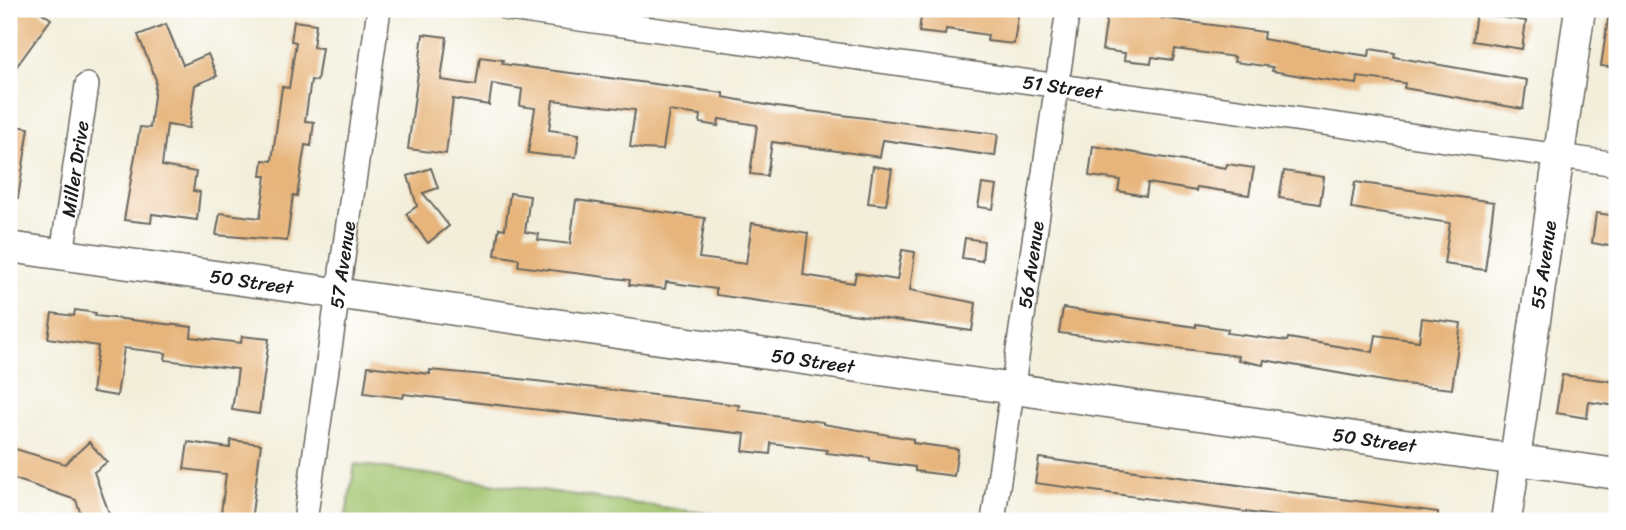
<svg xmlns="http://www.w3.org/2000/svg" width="1626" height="530" viewBox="0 0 1626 530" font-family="Sriracha,sans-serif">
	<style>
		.green { fill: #9fc26b; stroke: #5e6f44; stroke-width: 2 }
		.building { fill: #e7b57b }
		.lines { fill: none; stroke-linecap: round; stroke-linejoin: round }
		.minor-casing { stroke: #67665e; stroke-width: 26 }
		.tertiary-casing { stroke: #67665e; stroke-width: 33 }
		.minor { stroke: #fff; stroke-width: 23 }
		.tertiary { stroke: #fff; stroke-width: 30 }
		.labels { text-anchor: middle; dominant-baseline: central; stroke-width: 5; stroke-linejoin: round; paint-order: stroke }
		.street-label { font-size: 19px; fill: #1c1c1c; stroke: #fff }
	</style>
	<rect width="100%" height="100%" fill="#fff"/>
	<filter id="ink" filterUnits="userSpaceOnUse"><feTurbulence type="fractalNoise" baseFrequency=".0143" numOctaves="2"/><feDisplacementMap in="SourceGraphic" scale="14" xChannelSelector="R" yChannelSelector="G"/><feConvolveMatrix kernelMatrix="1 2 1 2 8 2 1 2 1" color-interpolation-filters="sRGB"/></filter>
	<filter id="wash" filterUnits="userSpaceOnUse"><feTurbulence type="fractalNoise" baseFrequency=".00686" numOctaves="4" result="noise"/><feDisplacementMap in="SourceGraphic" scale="28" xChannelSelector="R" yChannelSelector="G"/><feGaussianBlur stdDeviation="1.57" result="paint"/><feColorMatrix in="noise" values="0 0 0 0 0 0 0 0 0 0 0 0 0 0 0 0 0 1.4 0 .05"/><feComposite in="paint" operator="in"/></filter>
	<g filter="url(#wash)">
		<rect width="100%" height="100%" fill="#f2eeda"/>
		<!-- green -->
		<path class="green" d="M355,464L760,521H345Z"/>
		<g id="blocks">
			<!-- building -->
			<path class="building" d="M22,9H36L51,19L9,77V28Z
				M922,9H1019L1014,44L987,41L988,35L946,29L945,35L919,32Z
				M1130,9L1162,10L1161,18L1264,32L1263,39L1301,46L1369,56L1370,49L1395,53L1394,57L1527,80L1523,109L1404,88L1405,83L1358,77L1357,84L1313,78L1272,71L1273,67L1234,62L1235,57L1175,49L1173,60L1152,57L1151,63L1124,60L1125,53L1102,50L1108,10L1130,13Z
				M1476,13L1526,21L1522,49L1472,41Z
				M1608,19L1617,20V68L1601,66Z
				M294,21L316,24L313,47L322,48L317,81L311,80L305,121L314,122L311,146L305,145L297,196L293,195L287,241L216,235L220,213L260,218L266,176H261L263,160L272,161L282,87L289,88L296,42L291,41Z
				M166,24L183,65L208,54L217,76L195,85L189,128L167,125L162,166L196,172L193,191L200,192L197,220L152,214L151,223L124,220L140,127L150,128L156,80L138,35Z
				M423,34L447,37L441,80L476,85L480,57L503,60L502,64L723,93V97L776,107L998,134L995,156L883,140L880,157L772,142L767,176L750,174L757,125L719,119L718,126L700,123L701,115L669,111L663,150L644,149L630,147L635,110L553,100L549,130L579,134L576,157L552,156L528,153L535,108L520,106L522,89L492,84L489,105L453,99L446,154L408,149Z
				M9,125L29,128L18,198L9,197Z
				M1093,146L1226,168L1227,164L1254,168L1249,195L1197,187L1196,191L1148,183L1146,196L1118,191L1120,180L1089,176Z
				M873,166L892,169L886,205L868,203Z
				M431,168L438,188L423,193L449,226L428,243L406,214L417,206L408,176Z
				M1284,171L1324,177L1320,204L1279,198Z
				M1355,182L1494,202L1485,270L1444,264L1450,223L1351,208Z
				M982,184L997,186L993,209L978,207Z
				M510,193L530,196L525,232L539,234L538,240L570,244L576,200L705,218L699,258L746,264L752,223L808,233L803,275L854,283L856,273L897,280L902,250L915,252L910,290L976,303L972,331L716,295V289L666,282L665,289L629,285L630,280L518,266L519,259L495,255L499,228L505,229Z
				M1596,213L1617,216L1615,247L1592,243Z
				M965,238L984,241L982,261L962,258Z
				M1063,308L1196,327V324L1228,329L1227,333L1287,341L1288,338L1373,352L1376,335L1419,341L1422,318L1461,323L1452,389L1394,383L1264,360L1263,365L1238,360L1239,356L1059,333Z
				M75,310L96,313L95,316L192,327L191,337L241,343L242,336L269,339L259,414L232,410L238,369L165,360L166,353L124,348L117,396L92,392L98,346L48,338L52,313L74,316Z
				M368,366L430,374V370L485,375L739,405L738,410L823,422V424L913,439V443L958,449L954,476L915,471V467L870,461V458L826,453L827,450L771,443L770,454L743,451L745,434L404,394L403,398L364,393Z
				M1562,375L1617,382V406L1589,402L1587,418L1556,413Z
				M231,440L261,444L251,521H220L226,474L184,469L188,442L230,448Z
				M89,442L107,462L94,472L112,521H83L76,500L9,477V447L65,464Z
				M1039,458L1438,512V521H1310L1035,483Z"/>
		</g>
	</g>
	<g filter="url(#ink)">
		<use href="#blocks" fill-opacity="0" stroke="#67665e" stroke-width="2"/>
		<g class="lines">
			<!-- minor casing -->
			<g class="minor-casing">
				<g id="minor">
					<path id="s1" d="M508,9L1617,164"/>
					<path id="s2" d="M62,254L87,85"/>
					<path id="s3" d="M305,521L379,9"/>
					<path id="s4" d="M993,521L1068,9"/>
				</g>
			</g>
			<!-- tertiary casing -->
			<g class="tertiary-casing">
				<g id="tertiary">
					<path id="s5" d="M9,247L1617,474"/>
					<path id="s6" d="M1506,521L1580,9"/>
				</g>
			</g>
			<!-- minor -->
			<use href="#minor" class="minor"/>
			<!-- tertiary -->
			<use href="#tertiary" class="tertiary"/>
		</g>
	</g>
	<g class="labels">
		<!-- street labels -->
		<g class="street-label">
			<text stroke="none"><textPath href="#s1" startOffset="560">51 Street</textPath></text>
			<text stroke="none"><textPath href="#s2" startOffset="86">Miller Drive</textPath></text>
			<text stroke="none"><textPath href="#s3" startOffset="259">57 Avenue</textPath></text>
			<text stroke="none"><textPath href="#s4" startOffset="259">56 Avenue</textPath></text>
			<text stroke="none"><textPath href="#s6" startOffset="259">55 Avenue</textPath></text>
			<text stroke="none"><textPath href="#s5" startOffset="245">50 Street</textPath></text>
			<text stroke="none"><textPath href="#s5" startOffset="812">50 Street</textPath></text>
			<text stroke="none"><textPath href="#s5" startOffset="1379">50 Street</textPath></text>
		</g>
	</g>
	<!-- margin -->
	<rect width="1626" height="530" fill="none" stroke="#fff" stroke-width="35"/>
</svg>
